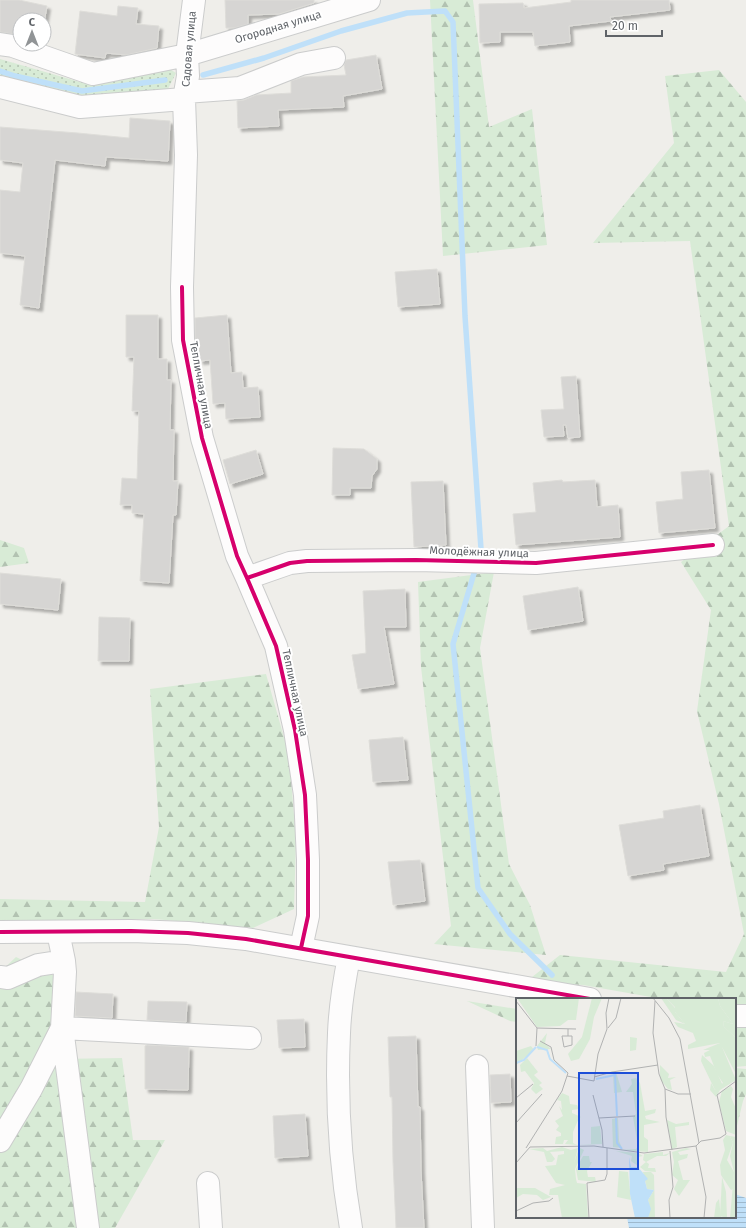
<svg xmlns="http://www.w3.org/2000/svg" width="746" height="1228" viewBox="0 0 746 1228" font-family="'Fira Sans',sans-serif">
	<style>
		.grass { fill: url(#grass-dots) }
		.forest { fill: url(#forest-firs) }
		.water { fill: url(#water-rules) }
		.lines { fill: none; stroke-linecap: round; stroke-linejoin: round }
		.stream { stroke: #bfe0f9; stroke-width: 5.5 }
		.building { fill: #d6d5d3; stroke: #deddd9; filter: url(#shadow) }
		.minor-casing { stroke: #cbcccc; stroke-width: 24 }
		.minor { stroke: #fdfcfc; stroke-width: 22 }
		.cycleway-casing { stroke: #fff; stroke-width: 6 }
		.cycleway { stroke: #d6006c; stroke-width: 4 }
		.labels { text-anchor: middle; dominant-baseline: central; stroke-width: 4; stroke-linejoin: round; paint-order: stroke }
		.street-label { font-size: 11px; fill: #5f6368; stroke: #fff }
		.inset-river { fill: none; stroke: #bfe0f9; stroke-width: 2 }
		.inset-road { fill: none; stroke: #b1b2b2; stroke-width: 1 }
		.view { fill: #1d4ed8; fill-opacity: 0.15; stroke: #1d4ed8; stroke-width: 2 }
		.inset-edge { fill: none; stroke: #5f6368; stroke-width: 2 }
	</style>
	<defs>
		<pattern id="grass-dots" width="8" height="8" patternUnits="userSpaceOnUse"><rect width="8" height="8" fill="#d8ebd6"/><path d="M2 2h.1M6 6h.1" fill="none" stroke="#b2c2b1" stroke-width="1.8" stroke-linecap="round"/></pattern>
		<pattern id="forest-firs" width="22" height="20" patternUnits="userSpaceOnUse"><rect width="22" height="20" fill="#d8ebd6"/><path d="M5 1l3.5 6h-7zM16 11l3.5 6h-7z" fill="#b2c2b1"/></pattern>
		<pattern id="water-rules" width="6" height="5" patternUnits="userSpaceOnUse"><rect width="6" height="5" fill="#bfe0f9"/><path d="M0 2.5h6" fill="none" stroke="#9eb9cd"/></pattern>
		<filter id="shadow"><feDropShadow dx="3.5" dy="3.5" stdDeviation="1" flood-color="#0004"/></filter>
	</defs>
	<rect width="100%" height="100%" fill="#efeeea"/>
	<!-- grass -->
	<path class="grass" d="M0,59L80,82L168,68L176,73L168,89L88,98L0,78Z"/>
	<!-- forest -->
	<path class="forest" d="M430,0H473L489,127L532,109L547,245L443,256Z
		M719,70L746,102V1007L735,1006V999H662L583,985L527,981L560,955L726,972L744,934L719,804L697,711L711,610L681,562L729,526L690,241L593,243L674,143L665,76Z
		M0,540L24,548L29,563L0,567Z
		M494,572L480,648L509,864L530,905L546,955L434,944L451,926L421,667L418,582Z
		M266,674L289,755L296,839L294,909L253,928L154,919L0,921V899L145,902L159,827L150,689Z
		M16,957L55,976L53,1031L0,1129V972Z
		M467,1001L517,1009V1022L510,1021Z
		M735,1022L746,1023V1066L735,1067Z
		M122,1058L133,1140H165L115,1228H0V1153L55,1059Z
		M735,1068L746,1069V1094L743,1101L735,1134Z"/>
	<!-- water -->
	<path class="water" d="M735,1194L746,1198V1228H629L627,1217H735Z"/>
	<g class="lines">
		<!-- stream -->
		<path class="stream" d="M0,71L15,76L82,91L165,80
			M203,75L264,58L341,31L407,13L445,11L453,22L465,316L481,549
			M475,570L453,644L478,888L510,934L552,975"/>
	</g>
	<!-- building -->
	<path class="building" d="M0,0H19L47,6L44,23V20H20V35L0,32Z
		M225,0H314V3L279,14L248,15V24L234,28H226Z
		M571,0H669L670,10L610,17L611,21L569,26L570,42L535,46L533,32H500V42L480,43L479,4L523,3L524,8L571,2Z
		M118,6L138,8L136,24L159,26L157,48L126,55L106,53L105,58L75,54L80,11L117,16Z
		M376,55L382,89L343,96L344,107L278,110L279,126L238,128L237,101L244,100L256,95L291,93V81L303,77L346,75L344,65L346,60Z
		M130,118L170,121L168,161L106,157L105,166L55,160L39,308L20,305L25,256L0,253V190L20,192L23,163L0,160V127L78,133L129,138Z
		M437,269L440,304L398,307L395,272Z
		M126,315H158V359H167V380H171L170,430H174L173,481H178L176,515H173L169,583L140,581L144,514L132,513V505H120L122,478L137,479L139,411H132L134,357H126Z
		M227,315L231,373L242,372L243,388L258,387L260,417L226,419L225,403L213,404L210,360L200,361L195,339V318Z
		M576,376L580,437L568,438L566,425H563L564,436L544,437L541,410L564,409L561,377Z
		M333,448L364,449L377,459V469L372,476L371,488H350V495H332Z
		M256,450L263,474L230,484L223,460Z
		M709,470L715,528L659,533L656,502L683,499L681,472Z
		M562,480L563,482L595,480L597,507L618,505L620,537L516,545L513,514L536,512L533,483Z
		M443,481L446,545L414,547L411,482Z
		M0,573L61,579L58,610L0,604Z
		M578,587L583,621L528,630L523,596Z
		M405,589L406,627H384L394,684L358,689L352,655L366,653L363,591Z
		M99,617L130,618L129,661H98Z
		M403,737L408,780L373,782L369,740Z
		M700,805L709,856L663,864L664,870L628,876L619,825L664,818L663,811Z
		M420,860L425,901L393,905L388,862Z
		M76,992L113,994L112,1018L75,1016Z
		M148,1001L187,1002L186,1022L147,1020Z
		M304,1019L305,1047L279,1048L277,1020Z
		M416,1036L418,1107H420L421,1171L424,1228H396L393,1162L392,1097H390L388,1037Z
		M147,1045L189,1047L188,1090L145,1089V1046Z
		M510,1074L511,1102L491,1103L490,1075Z
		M305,1114L308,1156L275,1158L273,1116Z"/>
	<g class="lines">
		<!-- minor casing -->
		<g class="minor-casing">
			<path id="minor" d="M194,0L187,55L188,76L184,99L186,155L182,287L183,340L202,438L237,556L247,578L276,646L295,730L305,795L308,860V916L301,948
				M0,44L13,46L93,74L187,55L369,0
				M0,87L80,107L184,99
				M185,92L240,88L301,64L334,58
				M247,578L290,563L307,561L416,560L536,563L713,545
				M0,932L131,931L188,933L246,939L590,999
				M58,932L64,961L65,972L62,1028L88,1228
				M349,957C344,982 340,1008 339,1033C336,1098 340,1164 351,1228
				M0,977L8,978L38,965L64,961
				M735,1016H746
				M477,1066L483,1228
				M0,1141L31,1089L62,1028L250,1038
				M208,1183L211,1228"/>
		</g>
		<!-- minor -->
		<use href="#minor" class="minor"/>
		<!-- cycleway casing -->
		<g class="cycleway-casing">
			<path id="cycleway" d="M182,287L183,340L202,438L237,556L247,578L276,646L295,730L305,795L308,860V916L301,948
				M247,578L290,563L307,561L416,560L536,563L713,545
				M0,932L131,931L188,933L246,939L590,999"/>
		</g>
		<!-- cycleway -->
		<use href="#cycleway" class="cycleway"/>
	</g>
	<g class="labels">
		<!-- street labels -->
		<g class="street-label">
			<text transform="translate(278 27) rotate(-17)">Огородная улица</text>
			<text transform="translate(189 49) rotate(-85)">Садовая улица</text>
			<text transform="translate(201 385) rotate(80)">Тепличная улица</text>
			<text transform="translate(479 552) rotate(2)">Молодёжная улица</text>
			<text transform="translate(295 693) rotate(78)">Тепличная улица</text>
		</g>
	</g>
	<!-- overview -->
	<g transform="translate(516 998)">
		<rect width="220" height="220" fill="#efeeea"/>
		<path d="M1,0H63L60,22H52L44,28L21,29ZM150,0H202L204,8L217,26L207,23L208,29L219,39L220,76L206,49L220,82L204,92L200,99L194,92L195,85L199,92L207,85L201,76L194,58L189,59L188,55L194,52H187L204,45L172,51V47L180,43L177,35L162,29L158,24L169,26L159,14V9ZM15,48L18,52L0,67V53ZM215,88L217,91L215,99L220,111V137L210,133L203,104L206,93ZM214,138L220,139V220H214L218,174L214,158L217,145ZM103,173L112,174L115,202L101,199ZM203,201L205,220H198L200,205Z" fill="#d8ebd6"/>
		<path d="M76,0H86L78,19L74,41L63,61L55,63L52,56L66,39ZM202,0H220V46L219,39L208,29L207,23L217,26L204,8ZM31,35L29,45L35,51L22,52L21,48ZM114,39L121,40L120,52L114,53ZM11,60L22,74L18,77L26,85L23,87L27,91L20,96L15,91L18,85L9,73L5,74L4,67ZM144,67L153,76L152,80L160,79L154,82L156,92L152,91L144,81ZM100,74L106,94L98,95L97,75ZM120,80L124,85L129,113L140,111L139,115L129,118L130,121L144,124L128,127V139L132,142V154L105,152L120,151L122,148L117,119L120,116L117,94H110L116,86L115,81ZM46,95L53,98L54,106L61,107L63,111L56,112V115L65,119L63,120L57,134V145L61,147L49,146L52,142H48L47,146H39L40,139L45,138V135L40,132L43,128L39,123L47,118L43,108L46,112L45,103L41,102ZM102,120L103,143L106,150L97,149L96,121ZM151,122L160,126L173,124V127L159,129L161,149L156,151ZM84,128L86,146L63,147L75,146V129ZM210,137L214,138L217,145L211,162L218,174L217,191L215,192L205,177L204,167L209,152L207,142ZM46,149L55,152L62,150L58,165L62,153L64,150L68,152L59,171L60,181L61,185L70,186L72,220H46L42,197H33L34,191L49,187L40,185L29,168L40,167L42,157L48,156V153L34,154L39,161L36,164H31L28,154L13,151L27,150L31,153ZM170,150L175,151L162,154L164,157L172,156L171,160L162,163L167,182H174L163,198L158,191L162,182L156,177L158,164L156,154ZM100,153L122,155L127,158L122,159V168L115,163L116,158ZM147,154V157L154,155L150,158H141L130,164L133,166L132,170H139L140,174L129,173L124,169L130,164L127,162L128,156ZM67,158H73L74,164H76L71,173L72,179H79L80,184L62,182L60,171ZM0,190H19L35,199L27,202L21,197L7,196L0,200Z" fill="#d8ebd6"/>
		<path d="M145,0H150L159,10V14L169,26L160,22ZM186,57L198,68L207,88L199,92L185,63ZM127,174H135L138,177L139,220H132L134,211L132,202L138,192L131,191ZM206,179L210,194L211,220L204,218Z" fill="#d8ebd6"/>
		<path d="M113,159L115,169H122L132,181L129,183L131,191L138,192L132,202L135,211L132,220H119L114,196Z" fill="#bfe0f9"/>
		<path class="inset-river" d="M21,49L31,52L34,61L50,75M0,65L8,62L20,49M80,81L99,77L101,118M100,120L101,145L106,151"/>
		<path class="inset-road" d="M137,0L153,20L164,41L183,145M0,3L21,30L20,48M139,3L137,35L143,76L149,91L150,119L156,152M21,30L60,31M92,30L100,20L105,0M52,31V38H56V47L48,49L46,38H52M51,78L78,83L82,56L91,31L90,15L93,0M78,79L96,74L142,67M149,91L162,96H175M77,97L86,132L87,149M0,100L17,86M83,120L119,118M0,125L26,96M180,148L190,199L188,220M10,150L46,93L52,75L38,62L35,49L24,43M0,165L14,149L78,148L128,155L180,148L185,143L204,140L210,136L201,97L220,83M0,213L17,205L33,203L37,200M73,220L71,185L89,182L91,176V150M154,220L153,202L157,189L154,153"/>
		<path class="view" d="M63,75H122V171H63Z"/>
		<rect width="220" height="220" class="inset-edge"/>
	</g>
	<!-- north arrow -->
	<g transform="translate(32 32)"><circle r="19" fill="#ffffff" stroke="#bfc1c3"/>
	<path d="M0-3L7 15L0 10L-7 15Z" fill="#919496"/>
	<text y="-6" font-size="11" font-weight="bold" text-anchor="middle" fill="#5f6368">С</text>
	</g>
	<!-- scale -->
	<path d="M606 30v6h56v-6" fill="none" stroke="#5f6368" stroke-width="2"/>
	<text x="612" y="30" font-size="12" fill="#5f6368" stroke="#ffffff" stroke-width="3" paint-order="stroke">20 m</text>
</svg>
